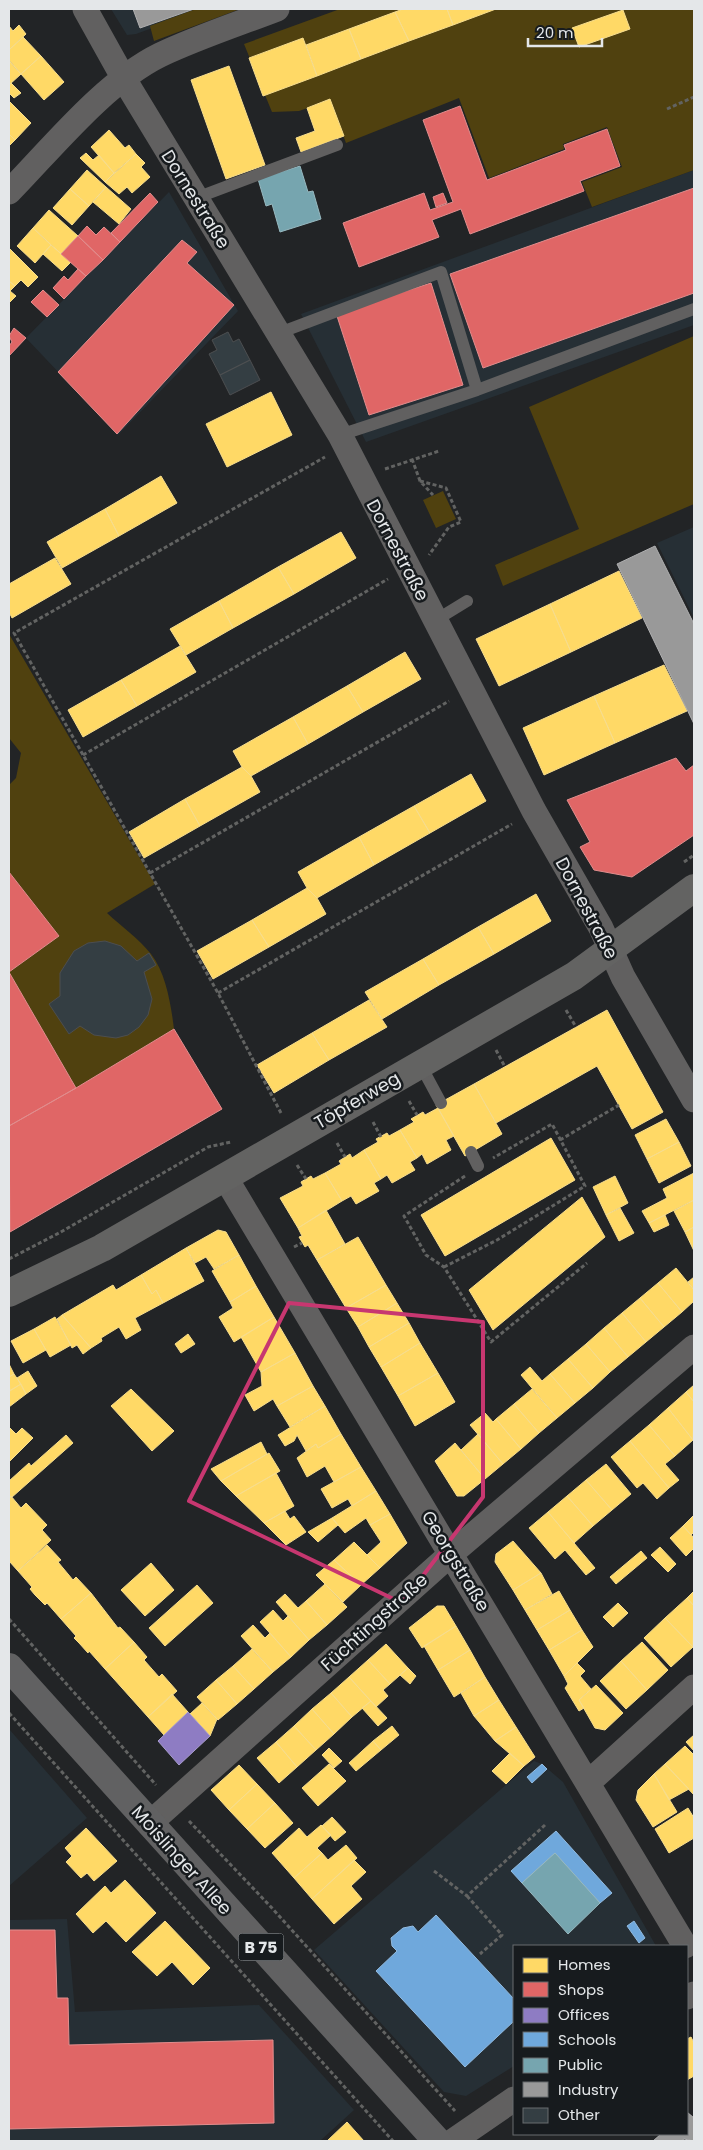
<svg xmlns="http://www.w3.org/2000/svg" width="703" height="2150" viewBox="0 0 703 2150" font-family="Poppins,sans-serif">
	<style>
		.built { fill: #262f35 }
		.green { fill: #50410f }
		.homes { fill: #ffd966; stroke: #f7dd8d }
		.shops { fill: #e06666; stroke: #e18d8d }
		.offices { fill: #8e7cc3; stroke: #a89cce }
		.schools { fill: #6fa8dc; stroke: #92bbe0 }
		.public { fill: #76a5af; stroke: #97b9c0 }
		.industry { fill: #999; stroke: #b0b0b1 }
		.building { fill: #343e43; stroke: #4c4e50 }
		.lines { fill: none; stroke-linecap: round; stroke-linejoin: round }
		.path { stroke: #626362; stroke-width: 3; stroke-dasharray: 4 2.5; stroke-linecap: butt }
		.service { stroke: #616060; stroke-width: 12 }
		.minor { stroke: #616060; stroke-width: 25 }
		.secondary { stroke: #636362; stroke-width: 28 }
		.primary { stroke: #616162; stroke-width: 28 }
		.marked { fill: none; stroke: #c73770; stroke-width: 4; stroke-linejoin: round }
		.labels { text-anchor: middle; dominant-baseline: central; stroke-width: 5; stroke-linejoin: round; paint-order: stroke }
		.shield { fill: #171b1e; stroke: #a6aaac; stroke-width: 1 }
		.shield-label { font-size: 16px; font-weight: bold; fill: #e4e7e9 }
		.street-label { font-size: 18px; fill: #e4e7e9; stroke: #171b1e }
	</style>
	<rect width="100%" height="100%" fill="#222426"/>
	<!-- built -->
	<path class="built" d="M111,9H204L136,34L127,35Z
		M694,170V325L366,442L301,314Z
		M169,192L238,311L118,435L26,338Z
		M694,527V618L657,543Z
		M9,1729L87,1818L9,1886Z
		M534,1761L542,1764L563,1782L656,1946H514V2066L466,2096L444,2092L314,1950Z
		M67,1919L75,2012L259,2005L354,2110L320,2141H9V1920Z"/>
	<!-- green -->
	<path class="green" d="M196,9H240L154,41L150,26Z
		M340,9H694V170L592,207L582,182L622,167L607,127L563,144L564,149L489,178L459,98L346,143L330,100L299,111L272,112L244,44Z
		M694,336V504L503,586L495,565L579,529L529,407Z
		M443,491L456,519L436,528L423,500Z
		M9,634L155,884L107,913C121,926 139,939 151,954C166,973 171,1005 174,1029L76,1088L9,972L59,936L9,872V785L16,778L21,753L9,738Z"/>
	<!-- homes -->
	<path class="homes" d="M403,9H447L453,25L409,41L395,12Z
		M447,9H496L453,25Z
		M623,10L630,29L579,47L572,28Z
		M395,12L409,41L361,59L349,29Z
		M19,25L26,34L9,50V26L13,31Z
		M349,29L361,59L317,76L306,45Z
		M23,37L41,56L21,74L9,60V50Z
		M303,38L317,76L263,96L249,58Z
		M41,56L64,82L44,100L21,74Z
		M10,62L21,74L9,85V63Z
		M229,66L265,165L226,179L191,80Z
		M11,83L21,93L14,98L9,93V85Z
		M330,99L344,136L301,152L296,138L315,131L307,108Z
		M9,101L31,123L15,140L9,134Z
		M109,130L125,148L129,145L136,154L114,173L91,147Z
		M9,134L15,140L9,146Z
		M86,153L93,160L99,155L114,173L105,182L80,158Z
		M136,154L145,163L141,167L150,177L132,193L127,187L119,194L105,182Z
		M87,170L106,187L89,206L70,189Z
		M106,187L131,209L119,224L93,202Z
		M70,189L89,206L72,225L53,208Z
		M49,210L78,236L61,254L33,228Z
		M33,228L51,245L35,263L17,246Z
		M51,245L71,262L62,271L43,254Z
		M9,248L38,277L28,287L21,280L15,286L9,281Z
		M9,281L15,286L10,291L16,296L9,303Z
		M271,392L292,435L227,467L206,424Z
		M161,476L177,503L119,536L105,509Z
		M105,509L119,536L62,568L47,542Z
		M341,532L356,558L294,594L278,567Z
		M55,558L71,584L12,618L9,612V584Z
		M278,567L294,594L233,628L219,601Z
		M619,571L642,618L571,652L550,604Z
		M219,601L233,628L186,655L170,629Z
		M550,604L571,652L499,686L476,639Z
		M180,646L196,672L137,706L121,680Z
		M405,652L421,679L363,712L347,686Z
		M664,665L687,711L615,743L594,696Z
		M121,680L137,706L83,737L68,710Z
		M347,686L363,712L308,744L293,717Z
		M594,696L615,743L544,775L523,728Z
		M293,717L308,744L251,776L242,767L233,751Z
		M242,767L251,776L260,792L200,826L185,799Z
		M471,774L486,801L430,833L414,806Z
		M185,799L200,826L144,858L129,832Z
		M414,806L430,833L374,865L359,837Z
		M359,837L374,865L317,898L307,888L298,872Z
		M307,888L317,898L326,914L269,947L252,920Z
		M536,894L551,921L494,954L478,927Z
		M252,920L269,947L213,979L197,951Z
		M478,927L494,954L439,985L423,959Z
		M423,959L439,985L382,1019L365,992Z
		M369,1000L387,1027L329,1060L312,1033Z
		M607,1010L663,1112L632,1129L597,1066L496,1123L474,1084Z
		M312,1033L329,1060L274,1093L257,1065Z
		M474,1084L502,1134L465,1156L436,1105Z
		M438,1108L454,1136L446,1140L451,1150L427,1164L422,1154L417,1158L400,1130L414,1122L411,1119L423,1112L425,1115Z
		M666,1119L679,1142L647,1159L635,1135Z
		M400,1130L417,1158L410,1162L415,1170L392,1183L387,1175L381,1179L364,1150L378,1142L376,1139L387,1133L389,1136Z
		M551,1138L575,1180L445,1256L421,1215Z
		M679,1142L691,1166L659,1183L647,1159Z
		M364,1150L381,1179L374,1183L379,1191L356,1204L351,1196L342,1201L325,1173L341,1164L339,1161L350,1154L352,1158Z
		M325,1173L342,1201L298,1228L280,1198L303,1186L301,1182L311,1176L313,1179Z
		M694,1173V1200L649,1223L642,1211L667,1198L663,1189Z
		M615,1176L628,1203L606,1215L593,1187Z
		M582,1197L605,1237L493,1330L469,1290Z
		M694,1200V1227L685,1232L674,1211Z
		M620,1208L634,1233L619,1241L606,1215Z
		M326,1210L345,1244L317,1260L308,1245L305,1247L299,1237L302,1236L298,1228Z
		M665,1215L669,1225L654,1232L649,1223Z
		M694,1227V1251L685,1232Z
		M218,1230L226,1232L239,1255L214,1269L206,1257L195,1263L186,1248Z
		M358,1237L386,1285L346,1308L317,1260Z
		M186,1248L204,1281L163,1303L156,1290L152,1294L141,1275Z
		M239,1255L256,1286L230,1302L212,1271Z
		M676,1268L694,1290V1301L682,1312L658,1283Z
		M141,1275L152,1294L156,1290L163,1303L135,1318L141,1330L126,1339L119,1327L101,1338L102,1341L91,1348L62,1315L113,1285L116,1290Z
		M694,1277V1290L688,1282Z
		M658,1283L682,1312L664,1327L640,1298Z
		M386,1285L397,1303L358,1327L346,1308Z
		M256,1286L274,1317L234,1342L219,1317L233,1308L230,1302Z
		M640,1298L664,1327L646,1342L622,1313Z
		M397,1303L409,1323L369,1347L358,1327Z
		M622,1313L646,1342L628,1357L604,1328Z
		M62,1315L91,1348L83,1354L77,1345L72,1348L57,1319Z
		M55,1317L71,1345L50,1357L34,1329Z
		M274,1317L295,1353L261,1372L241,1337Z
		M409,1323L420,1343L381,1367L369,1347Z
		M604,1328L628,1357L610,1372L586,1344Z
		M34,1329L46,1350L23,1363L11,1341Z
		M188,1334L195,1344L181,1353L175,1344Z
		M420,1343L438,1373L398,1396L381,1367Z
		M586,1344L610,1372L593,1388L568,1359Z
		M295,1353L313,1386L277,1406L273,1399L254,1411L245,1395L262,1386L261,1372Z
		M568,1359L593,1388L575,1403L550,1374Z
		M9,1364L14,1374L9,1377Z
		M530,1367L542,1381L550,1374L575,1403L557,1418L521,1375Z
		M28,1371L37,1386L26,1394L17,1378Z
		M438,1373L455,1402L415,1426L398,1396Z
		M14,1374L21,1384L10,1391L9,1377Z
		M21,1384L26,1394L9,1407V1391Z
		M694,1385V1402L686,1392Z
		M313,1386L325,1406L290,1427L277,1406Z
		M131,1389L174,1431L152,1451L111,1406Z
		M532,1389L557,1418L539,1433L514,1404Z
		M686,1392L694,1402L693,1440L668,1408Z
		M514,1404L539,1433L521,1449L496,1419Z
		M325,1406L341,1434L318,1448L316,1444L306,1451L297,1435L294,1441L285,1446L278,1435Z
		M668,1408L693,1440L675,1456L649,1425Z
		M485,1413L493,1422L496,1419L521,1449L503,1464L470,1425Z
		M649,1425L675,1456L665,1464L679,1480L669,1488L630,1441Z
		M9,1427L16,1434L22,1428L33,1438L9,1462Z
		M341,1434L361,1467L334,1482L325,1466L307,1477L297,1458L316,1444L318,1448Z
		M478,1434L503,1464L485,1479L461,1450Z
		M66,1435L73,1443L11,1498L9,1494V1481L29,1463L31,1466Z
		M630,1441L669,1488L657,1499L643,1483L637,1488L611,1457Z
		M261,1442L267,1454L221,1481L211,1469Z
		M455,1443L485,1479L464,1496H457L435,1461Z
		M269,1453L280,1471L236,1496L221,1481Z
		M606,1464L631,1494L612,1510L586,1480Z
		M361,1467L376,1491L352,1506L348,1499L332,1508L321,1489Z
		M276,1473L294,1506L264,1523L236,1496Z
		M586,1480L612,1510L593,1526L567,1496Z
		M376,1491L390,1514L370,1525L366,1518L345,1533L332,1518Z
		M11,1496L21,1508L26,1503L47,1525L42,1530L51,1540L18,1571L9,1561V1498Z
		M567,1496L593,1526L574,1543L548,1512Z
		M285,1511L290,1519L294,1516L306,1532L286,1545L264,1523Z
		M548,1512L574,1543L595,1568L586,1575L565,1550L555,1559L529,1528Z
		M390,1514L407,1543L380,1568L367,1555L381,1542L370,1525Z
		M694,1515V1532L691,1535L683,1526Z
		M332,1518L338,1525L318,1542L308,1532Z
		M683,1526L694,1538V1548L686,1556L670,1538Z
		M513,1541L541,1573L513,1590L495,1562L496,1554Z
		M354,1542L380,1568L361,1585L334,1560Z
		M47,1545L61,1560L58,1562L73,1580L76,1577L91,1593L61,1619L47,1603L45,1605L35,1595L30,1589L32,1587L18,1571Z
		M660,1547L676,1564L668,1572L651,1555Z
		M641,1551L647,1558L616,1584L610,1577Z
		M334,1560L361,1585L343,1602L316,1575Z
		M151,1563L174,1590L145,1616L121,1590Z
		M541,1573L552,1594L525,1610L513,1590Z
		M325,1584L347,1607L327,1625L306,1601Z
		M197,1585L213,1603L165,1646L149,1628Z
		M559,1591L570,1610L537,1630L525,1610Z
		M694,1591V1606L687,1598Z
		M91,1593L118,1628L120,1627L134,1642L105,1669L89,1651L88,1653L79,1643L74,1638L76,1636L61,1619Z
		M285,1594L298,1608L306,1601L327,1625L309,1640L276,1602Z
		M687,1598L694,1606L693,1647L665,1618Z
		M618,1603L628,1613L613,1627L603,1617Z
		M437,1606H444L456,1626L422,1648L409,1628Z
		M273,1610L283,1621L288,1616L309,1640L291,1657L260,1622Z
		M570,1610L582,1630L549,1650L537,1630Z
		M665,1618L693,1647L671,1667L644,1638Z
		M253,1625L265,1638L270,1633L291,1657L273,1672L241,1636Z
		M456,1626L470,1650L438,1670L424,1646Z
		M582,1630L593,1647L564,1676L549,1650Z
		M134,1642L147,1657L144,1660L159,1677L162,1674L177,1691L148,1717L105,1669Z
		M642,1642L668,1670L647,1690L621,1661Z
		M386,1644L408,1668L390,1684L368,1660Z
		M252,1649L273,1672L254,1689L233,1666Z
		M470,1650L485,1677L454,1697L438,1670Z
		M368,1660L390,1684L383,1690L388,1696L376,1707L349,1677Z
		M621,1661L647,1690L626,1709L600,1681Z
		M577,1663L585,1671L580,1676L591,1689L579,1700L584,1708L579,1711L565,1688L568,1684L564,1676Z
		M233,1666L254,1689L237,1704L216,1680Z
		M408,1668L416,1676L410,1684L400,1675Z
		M349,1677L371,1701L352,1717L331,1693Z
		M485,1677L499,1700L474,1716L461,1693Z
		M216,1680L237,1704L218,1720L197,1697Z
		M596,1685L623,1713L605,1730L595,1728L579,1700Z
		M331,1693L352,1717L334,1734L312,1709Z
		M172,1694L188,1712L164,1735L148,1717Z
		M499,1700L516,1727L495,1741L474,1716Z
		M371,1701L387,1718L378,1726L362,1708Z
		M202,1703L217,1719L210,1736L190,1714Z
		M312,1709L334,1734L316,1750L294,1726Z
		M294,1726L316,1750L297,1767L276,1742Z
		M392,1726L399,1735L381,1750L373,1741Z
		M516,1727L535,1757L524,1766L495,1741Z
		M694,1735V1751L686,1742Z
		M373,1741L381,1750L356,1771L349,1763Z
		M276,1742L297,1767L279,1783L257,1758Z
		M685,1746L694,1755V1795L665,1764Z
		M329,1748L342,1761L334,1768L322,1755Z
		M510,1753L524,1766L506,1784L492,1771Z
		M329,1764L346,1781L318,1806L302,1788Z
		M665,1764L689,1789L669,1800L654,1774Z
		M239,1765L257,1784L229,1810L211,1790Z
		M654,1774L677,1812L653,1827L636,1800L638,1790Z
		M257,1784L275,1803L247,1829L229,1810Z
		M275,1803L293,1823L265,1848L247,1829Z
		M688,1808L694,1818V1838L669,1853L655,1829Z
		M332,1817L346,1832L335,1841L322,1826Z
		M321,1825L331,1835L317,1848L322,1853L294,1878L272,1853L299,1828L307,1837Z
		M86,1828L117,1861L94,1881L87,1873L81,1878L66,1862L72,1856L65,1848Z
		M346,1845L357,1858L312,1899L294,1878L322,1853L328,1860Z
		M354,1860L366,1872L351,1886L362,1899L334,1924L312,1899Z
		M125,1880L156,1913L126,1942L106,1921L93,1933L76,1914L105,1886L111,1893Z
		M165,1921L210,1968L193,1985L172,1962L157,1976L132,1952Z
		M691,2037L694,2043V2076L687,2080V2039Z
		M347,2122L364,2141H327Z"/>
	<!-- shops -->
	<path class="shops" d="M460,106L487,180L566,150L564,145L607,129L620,166L580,181L584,191L470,234L461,209L432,220L439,237L359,267L343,223L424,193L430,210L453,202L423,120Z
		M694,188V293L483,368L450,274Z
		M150,193L158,202L120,242L111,233Z
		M443,193L447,203L436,207L433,197Z
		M87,226L96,235L104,227L120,242L103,260L78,236Z
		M78,236L103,260L86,276L61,254Z
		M182,240L197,252L187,263L234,305L117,434L58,372Z
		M78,269L86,276L64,299L53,288L64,276L68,280Z
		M431,283L463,385L369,415L336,313Z
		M43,290L59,305L47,317L31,302Z
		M14,328L26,338L9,356V346L12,342L9,336Z
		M676,758L686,771L694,765V835L632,877L594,870L580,847L590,842L567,800Z
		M9,872L59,936L9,972L76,1088L9,1126Z
		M174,1029L222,1109L10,1232L9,1126L76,1088Z
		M9,1930H55L57,1998H68L69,2045L273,2040L274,2123L9,2129Z"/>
	<!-- offices -->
	<path class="offices" d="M188,1712L210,1736L179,1765L158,1741Z"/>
	<!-- schools -->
	<path class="schools" d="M542,1764L547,1769L532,1783L527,1777Z
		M556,1831L612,1893L600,1903L555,1853L522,1883L511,1871Z
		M436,1915L514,1999V2021L465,2067L376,1971L397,1951L392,1946L391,1938L403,1928L413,1926L418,1932Z
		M634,1921L645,1938L639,1943L627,1926Z"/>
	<!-- public -->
	<path class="public" d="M300,166L308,192L313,191L321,219L280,232L272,204L266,206L258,179Z
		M555,1853L600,1903L568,1934L522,1883Z"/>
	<!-- industry -->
	<path class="industry" d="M133,9H194L140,28Z
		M655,546L694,624V724L617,564Z
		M687,2112L694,2118V2141L684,2139L681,2141H653L661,2134H687Z"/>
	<!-- building -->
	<path class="building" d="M228,332L233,342L239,339L250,360L220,375L209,354L217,350L212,340Z
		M250,360L260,380L230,395L220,375Z
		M105,941L121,946L137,961L149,953L156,965L144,972L152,999L148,1015L139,1027L128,1035L116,1038L94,1035L80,1026L69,1034L49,1004L60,996V973L74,951L88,943Z"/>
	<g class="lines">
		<!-- path -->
		<path class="path" d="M667,109L694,97
			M412,459L420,481L433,495
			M385,469L439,451
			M420,481L446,488L461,522L449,527L429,555
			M83,755L388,579
			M684,862L694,855
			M150,873L449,701
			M218,993L512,824
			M566,1010L576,1027
			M496,1050L505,1067
			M409,1101L417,1115
			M281,1113L218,993L14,633L325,457
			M373,1122L381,1137
			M560,1140L619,1105
			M337,1143L345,1157
			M297,1165L306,1179
			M465,1176L404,1216L426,1255L444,1267L491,1342L587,1263
			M294,1247L302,1243
			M9,1259L59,1233L208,1147L231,1142
			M444,1267L497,1240L585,1186L552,1124L493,1158
			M9,1619L156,1785
			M9,1713L393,2141
			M189,1821L271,1907L455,2111
			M434,1871L467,1896L545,1825
			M467,1896L502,1935L480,1954"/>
		<!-- service -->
		<path class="service" d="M196,198L337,145
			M279,333L441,272L477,390
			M340,435L477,390L694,309
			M436,620L467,601
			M420,1064L441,1103
			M471,1152L478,1166"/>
		<!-- minor -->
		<path class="minor" d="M85,9L124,79L340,435L534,811L601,928L623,977L694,1100
			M9,192C52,148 105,82 160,55C198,37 238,24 277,9
			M225,1177L685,1946
			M589,1782L694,1687
			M149,1824L452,1553L694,1347
			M687,1997L694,1994
			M453,2141L514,2099"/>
		<!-- secondary -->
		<path class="secondary" d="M9,1293L102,1248L574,976L694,888"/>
		<!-- primary -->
		<path class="primary" d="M9,1667L437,2141"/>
	</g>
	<!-- marked area -->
	<path class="marked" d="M289,1303L483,1322V1497L402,1603L189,1501Z"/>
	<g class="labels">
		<!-- shield labels -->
		<rect class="shield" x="238.5" y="1933.5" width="45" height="27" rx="4"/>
		<g class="shield-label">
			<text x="261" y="1947">B 75</text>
		</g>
		<!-- street labels -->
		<g class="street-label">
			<text transform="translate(196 199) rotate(58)">Dornestraße</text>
			<text transform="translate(398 550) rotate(62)">Dornestraße</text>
			<text transform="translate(587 908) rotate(62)">Dornestraße</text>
			<text transform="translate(357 1100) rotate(-30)">Töpferweg</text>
			<text transform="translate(456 1561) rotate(59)">Georgstraße</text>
			<text transform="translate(374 1622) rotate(-42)">Füchtingstraße</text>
			<text transform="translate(182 1860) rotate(48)">Moislinger Allee</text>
		</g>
	</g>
	<!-- border -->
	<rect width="703" height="2150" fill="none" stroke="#e4e7e9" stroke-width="20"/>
	<!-- legend -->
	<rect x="513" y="1945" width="175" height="190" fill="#171b1e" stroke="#696d6f"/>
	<rect x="523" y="1958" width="25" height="15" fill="#ffd966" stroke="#696d6f"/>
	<text x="558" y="1970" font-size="15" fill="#e4e7e9">Homes</text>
	<rect x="523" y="1982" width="25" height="15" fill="#e06666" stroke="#696d6f"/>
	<text x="558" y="1995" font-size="15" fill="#e4e7e9">Shops</text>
	<rect x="523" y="2008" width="25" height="15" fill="#8e7cc3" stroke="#696d6f"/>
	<text x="558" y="2020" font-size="15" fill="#e4e7e9">Offices</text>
	<rect x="523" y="2032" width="25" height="15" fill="#6fa8dc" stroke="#696d6f"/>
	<text x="558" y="2045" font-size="15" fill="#e4e7e9">Schools</text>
	<rect x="523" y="2058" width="25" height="15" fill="#76a5af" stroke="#696d6f"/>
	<text x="558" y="2070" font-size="15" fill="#e4e7e9">Public</text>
	<rect x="523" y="2082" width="25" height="15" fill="#999999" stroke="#696d6f"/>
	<text x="558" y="2095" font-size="15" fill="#e4e7e9">Industry</text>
	<rect x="523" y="2108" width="25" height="15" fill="#343e43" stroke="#696d6f"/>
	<text x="558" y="2120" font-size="15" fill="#e4e7e9">Other</text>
	<!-- scale -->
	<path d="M528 38v8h74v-8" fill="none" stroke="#e4e7e9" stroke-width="2.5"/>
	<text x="536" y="38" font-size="15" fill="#e4e7e9" stroke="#171b1e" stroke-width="4" paint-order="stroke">20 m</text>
</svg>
